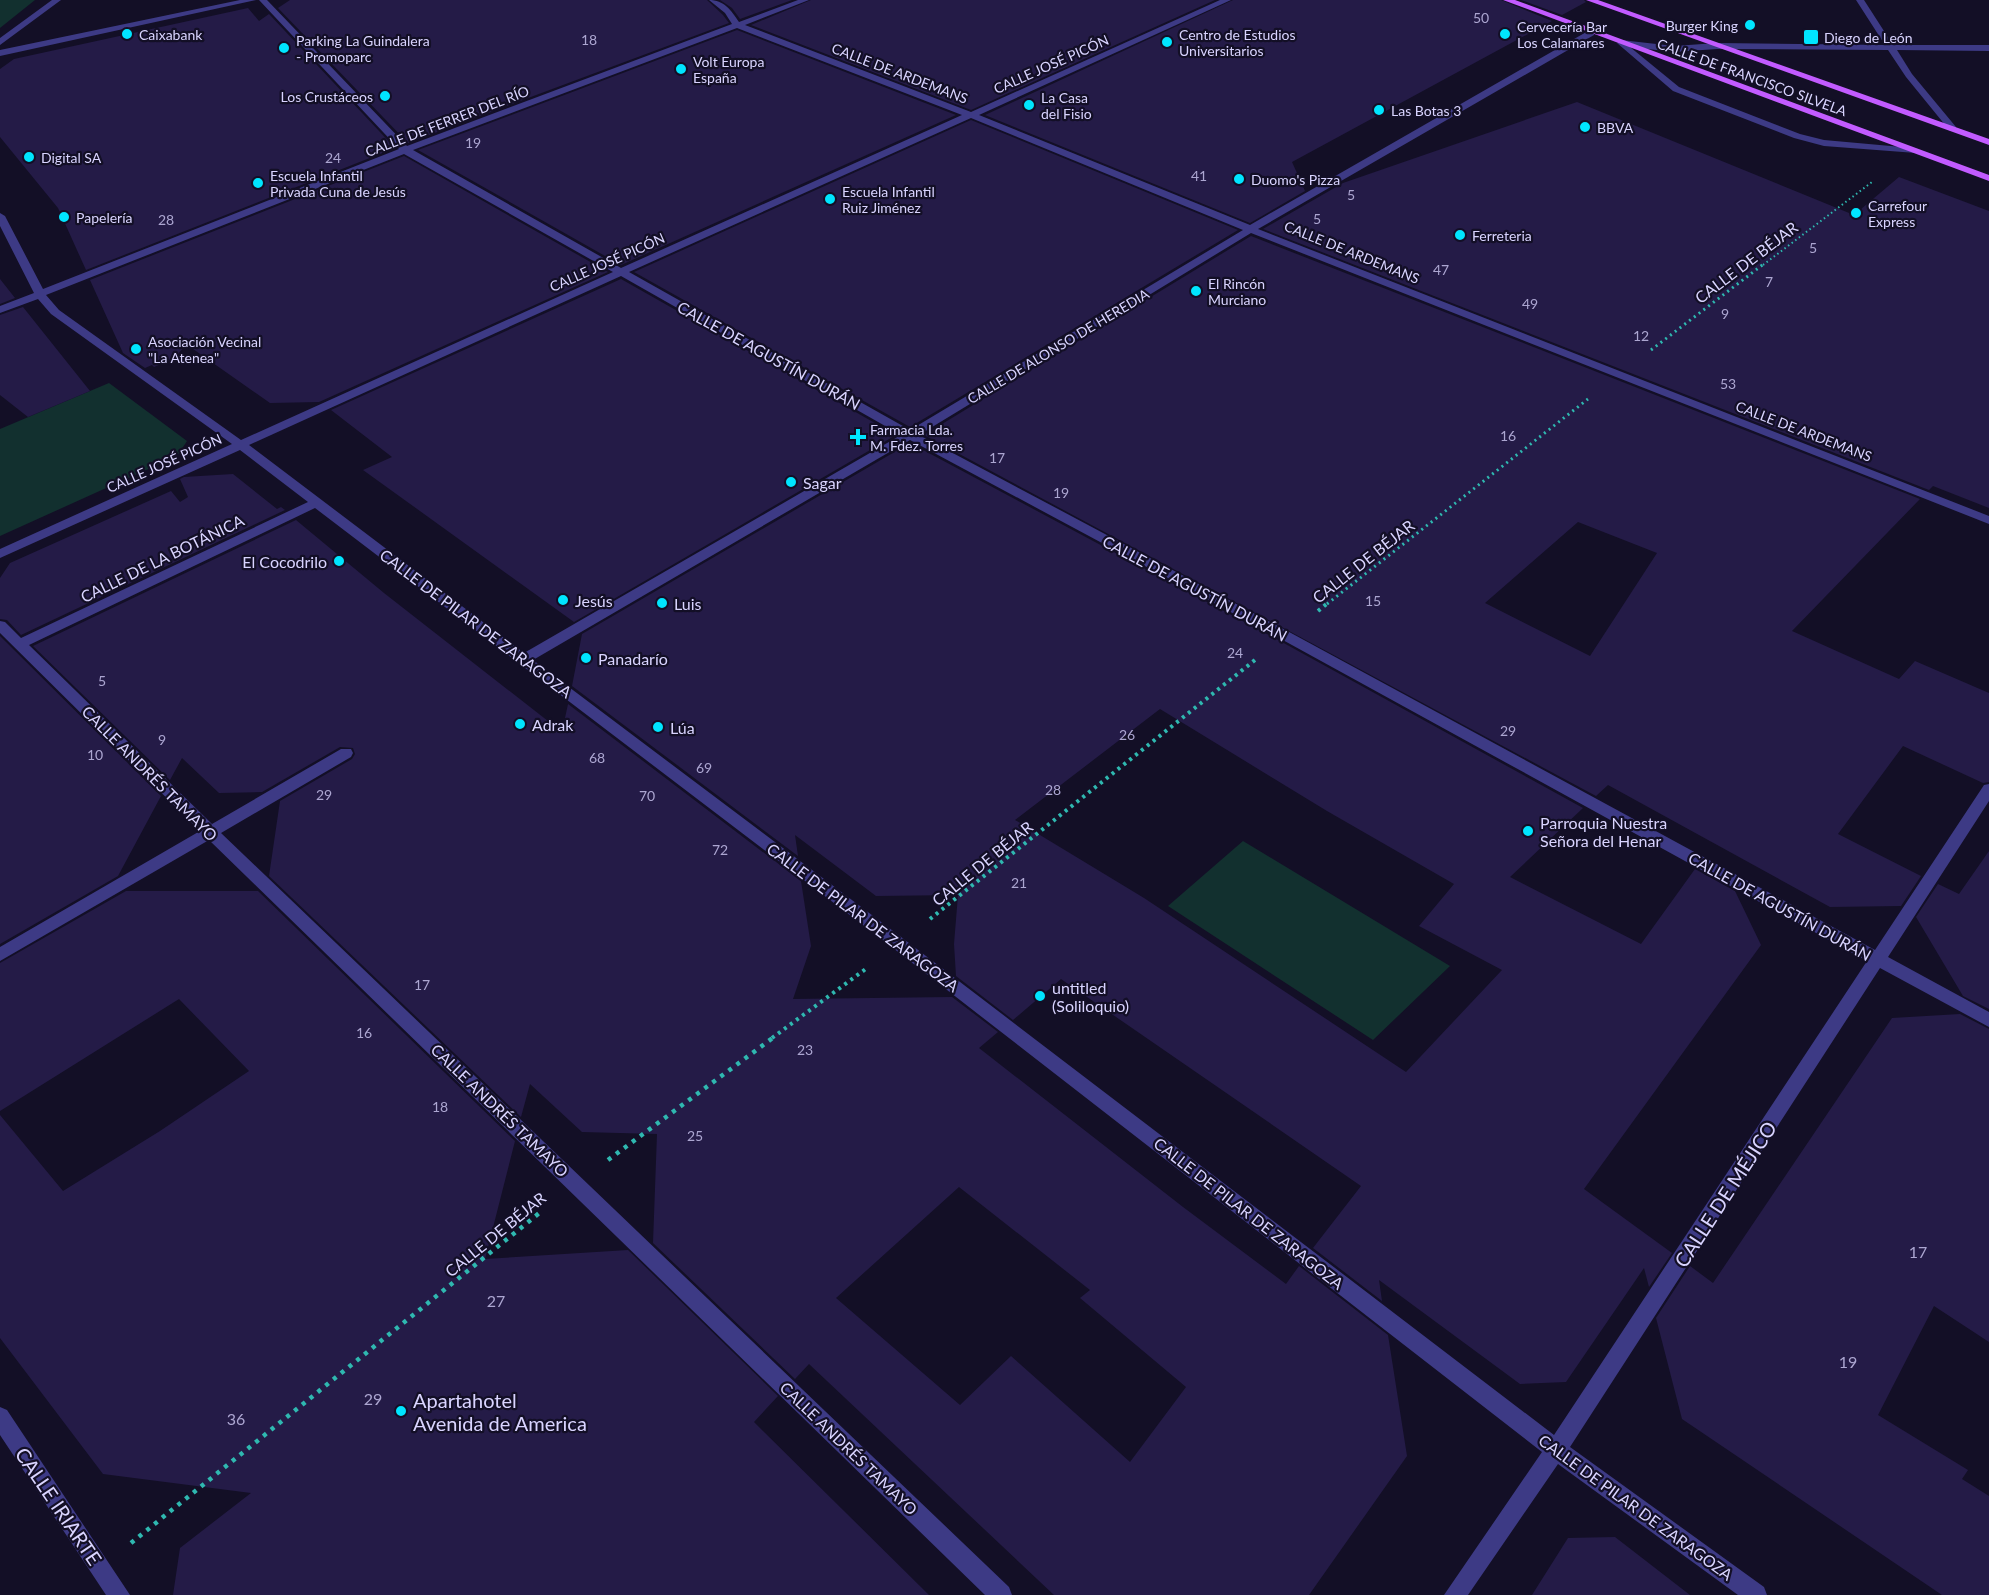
<svg xmlns="http://www.w3.org/2000/svg" width="1989" height="1595" viewBox="0 0 1989 1595" font-family="Lato,sans-serif">
	<style>
		.green { fill: #12302f }
		.building { fill: #241b47; fill-rule: evenodd }
		.lines { fill: none; stroke-linecap: round; stroke-linejoin: round }
		.path-far3 { stroke: #2fb8b0; stroke-width: 2; stroke-dasharray: 1.5 3; stroke-linecap: butt }
		.path-far2 { stroke: #2fb8b0; stroke-width: 3; stroke-dasharray: 2 4; stroke-linecap: butt }
		.path-far1 { stroke: #2fb8b0; stroke-width: 4; stroke-dasharray: 3 4.5; stroke-linecap: butt }
		.path { stroke: #2fb8b0; stroke-width: 4.5; stroke-dasharray: 4 6; stroke-linecap: butt }
		.minor { fill: #3d3a85; fill-rule: evenodd }
		.major { fill: #c25bff; fill-rule: evenodd }
		.poi-dot { fill: #00e5ff; stroke: #130f26; stroke-width: 2 }
		.labels { text-anchor: middle; dominant-baseline: central; stroke-width: 4.5; stroke-linejoin: round; paint-order: stroke }
		.number-label { font-size: 14px; fill: #aca6d1 }
		.far-poi-label { font-size: 14px; fill: #d9d4ff; stroke: #130f26; text-anchor: start }
		.far-street-label { font-size: 14px; fill: #d9d4ff; stroke: #130f26 }
		.street-label { font-size: 16px; fill: #d9d4ff; stroke: #130f26 }
		.poi-label { font-size: 16px; fill: #d9d4ff; stroke: #130f26; text-anchor: start }
		.near-number-label { font-size: 16px; fill: #aca6d1 }
		.near-street-label { font-size: 20px; fill: #d9d4ff; stroke: #130f26 }
		.near-poi-label { font-size: 20px; fill: #d9d4ff; stroke: #130f26; text-anchor: start }
	</style>
	<rect width="100%" height="100%" fill="#130f26"/>
	<!-- green -->
	<path class="green" d="M0,0H35L0,28Z
		M109,383L187,441L177,456L0,536V429Z
		M1243,841L1450,966L1373,1040L1168,906Z"/>
	<!-- building -->
	<path class="building" d="M290,0H707L723,15L729,23L408,143L278,8Z
		M720,0H792L740,19L732,8Z
		M811,0H1215L971,110L751,25Z
		M1233,0H1501L1552,21L1292,162L1305,191L1250,223L985,115Z
		M1521,0H1584L1586,2L1562,15Z
		M248,8L259,21L269,14L395,148L86,270L58,208L0,137V69L14,59Z
		M737,30L956,115L621,265L418,150Z
		M1577,102L1854,215L1899,177L1989,211V508L1933,486L1929,490L1263,229L1343,183Z
		M971,120L1238,230L910,427L634,272Z
		M404,156L608,272L319,402L270,403L186,344L175,358L154,367L152,365L145,368L123,353L90,280Z
		M1251,236L1920,499L1792,631L1899,679L1915,661L1989,693V782L1983,783L1903,746L1838,834L1921,876L1901,906L1830,907L1608,785L1596,796L924,435ZM1578,522L1657,553L1590,656L1485,603Z
		M0,279L15,298L0,304Z
		M621,279L896,435L574,622L363,470L392,457L331,410Z
		M23,307L90,391L28,417L0,395V315Z
		M910,443L1280,641L1583,808L1510,877L1641,944L1695,869L1735,891L1761,945L1584,1189L1672,1253L1649,1287L1644,1268L1566,1382L1520,1384L1379,1280L1382,1301L1313,1248L1361,1186L1061,979L1013,1020L956,976L954,944L958,895L876,896L795,835L798,856L572,686L582,634ZM1160,709L1327,811L1454,884L1419,926L1502,970L1406,1072L1144,898L1015,820Z
		M233,474L277,509L281,507L285,510L21,635L7,620L0,619V578L10,563L171,491L180,502L188,497L180,479L184,477Z
		M296,520L384,593L562,732L568,704L801,881L811,946L793,999L952,997L998,1032L979,1048L1183,1207L1286,1284L1299,1266L1388,1335L1407,1456L1309,1595H1054L809,1364L795,1379L653,1243L657,1134L582,1132L530,1084L521,1117L269,876L280,801L352,759L355,754L353,748L340,747L262,792L219,793L182,758L170,780L33,646ZM959,1187L1090,1290L1080,1298L1186,1387L1130,1462L1011,1356L960,1405L836,1298Z
		M0,636L161,796L118,876L0,944Z
		M1989,851V1009L1963,996L1916,917L1938,884L1959,894Z
		M126,891H258L515,1141L485,1259L628,1250L778,1396L754,1422L929,1595H173L180,1548L251,1493L103,1474L0,1338V1115L63,1191L160,1131L249,1071L179,999L0,1111V963Z
		M1960,1014L1989,1029V1342L1934,1306L1878,1415L1968,1470L1962,1479L1989,1496V1595H1942L1682,1419L1656,1318L1690,1266L1713,1283L1892,1018Z
		M1615,1537L1690,1595H1532L1568,1538Z"/>
	<g class="lines">
		<!-- path-far3 -->
		<path class="path-far3" d="M1763,265L1872,182"/>
		<!-- path-far2 -->
		<path class="path-far2" d="M1651,350L1765,263
			M1327,604L1588,399"/>
		<!-- path-far1 -->
		<path class="path-far1" d="M1318,611L1329,602
			M930,919L1255,660
			M772,1038L867,968"/>
		<!-- path -->
		<path class="path" d="M608,1160L774,1037
			M131,1543L543,1210"/>
		<!-- minor -->
		<path class="minor" d="M52,0H61L0,45V38Z
			M240,0H256L0,56V50Z
			M259,0H267L407,146L732,24L725,13L709,0C724,0 731,10 739,22L798,0H809L745,25L971,112L1220,0H1231L979,115L1250,225L1588,31H1594V35L1258,229L1989,516V524L1251,233L919,435L1291,633L1875,950L1984,785L1989,784V801L1888,957L1989,1012V1027L1880,968L1570,1447L1764,1587L1767,1595H1738L1558,1464L1468,1595H1444L1542,1452L893,948L315,508L29,645L212,824L341,749H351L353,753L351,757L221,833L1009,1587L1012,1595H985L209,840L0,961V947L200,831L0,633V621L5,622L21,638L308,502L240,450L0,558V549L232,444L51,314L38,299L0,313V306L34,293L0,226V213L5,216L43,289L399,149ZM737,28L962,115L621,268L413,150ZM971,118L1243,230L910,430L629,272ZM404,154L613,272L241,440L59,310L46,295ZM621,276L901,435L524,653L249,445ZM910,440L1281,639L1867,961L1554,1435L905,940L533,660Z
			M1856,0H1864L1893,45H1989V51L1897,50L1912,74L1956,127V131H1950L1906,77L1888,50L1717,49L1674,52L1630,47L1679,87L1800,134L1824,140L1913,148L1918,151L1916,153L1824,146L1794,138L1673,91L1617,43L1621,40L1674,46L1717,43L1885,45Z
			M0,1407L7,1410L130,1595H106L0,1435Z"/>
		<!-- major -->
		<path class="major" d="M1503,0H1515L1989,175V181Z
			M1586,0H1598L1989,139V145Z"/>
	</g>
	<!-- markers -->
	<g class="poi-dot">
		<circle cx="1750" cy="25" r="6"/>
		<circle cx="127" cy="34" r="6"/>
		<circle cx="1505" cy="34" r="6"/>
		<rect x="1803" y="29" width="16" height="16" rx="3"/>
		<circle cx="1167" cy="42" r="6"/>
		<circle cx="284" cy="48" r="6"/>
		<circle cx="681" cy="69" r="6"/>
		<circle cx="385" cy="96" r="6"/>
		<circle cx="1029" cy="105" r="6"/>
		<circle cx="1379" cy="110" r="6"/>
		<circle cx="1585" cy="127" r="6"/>
		<circle cx="29" cy="157" r="6"/>
		<circle cx="1239" cy="179" r="6"/>
		<circle cx="258" cy="183" r="6"/>
		<circle cx="830" cy="199" r="6"/>
		<circle cx="1856" cy="213" r="6"/>
		<circle cx="64" cy="217" r="6"/>
		<circle cx="1460" cy="235" r="6"/>
		<circle cx="1196" cy="291" r="6"/>
		<circle cx="136" cy="349" r="6"/>
		<path d="M855 428h6v6h6v6h-6v6h-6v-6h-6v-6h6z"/>
		<circle cx="791" cy="482" r="6"/>
		<circle cx="339" cy="561" r="6"/>
		<circle cx="563" cy="600" r="6"/>
		<circle cx="662" cy="603" r="6"/>
		<circle cx="586" cy="658" r="6"/>
		<circle cx="520" cy="724" r="6"/>
		<circle cx="658" cy="727" r="6"/>
		<circle cx="1528" cy="831" r="6"/>
		<circle cx="1040" cy="996" r="6"/>
		<circle cx="401" cy="1411" r="6"/>
	</g>
	<g class="labels">
		<!-- number labels -->
		<g class="number-label">
			<text x="1481" y="17">50</text>
			<text x="589" y="39">18</text>
			<text x="473" y="142">19</text>
			<text x="333" y="157">24</text>
			<text x="1199" y="175">41</text>
			<text x="1351" y="194">5</text>
			<text x="1317" y="218">5</text>
			<text x="166" y="219">28</text>
			<text x="1813" y="247">5</text>
			<text x="1441" y="269">47</text>
			<text x="1769" y="281">7</text>
			<text x="1530" y="303">49</text>
			<text x="1725" y="313">9</text>
			<text x="1641" y="335">12</text>
			<text x="1728" y="383">53</text>
			<text x="1508" y="435">16</text>
			<text x="997" y="457">17</text>
			<text x="1061" y="492">19</text>
			<text x="1373" y="600">15</text>
			<text x="1235" y="652">24</text>
			<text x="102" y="680">5</text>
			<text x="1508" y="730">29</text>
			<text x="1127" y="734">26</text>
			<text x="162" y="739">9</text>
			<text x="95" y="754">10</text>
			<text x="597" y="757">68</text>
			<text x="704" y="767">69</text>
			<text x="1053" y="789">28</text>
			<text x="324" y="794">29</text>
			<text x="647" y="795">70</text>
			<text x="720" y="849">72</text>
			<text x="1019" y="882">21</text>
			<text x="422" y="984">17</text>
			<text x="364" y="1032">16</text>
			<text x="805" y="1049">23</text>
			<text x="440" y="1106">18</text>
			<text x="695" y="1135">25</text>
		</g>
		<!-- far-poi labels -->
		<g class="far-poi-label">
			<text x="1738" y="25" text-anchor="end">Burger King</text>
			<text x="1517" y="26">Cervecería Bar<tspan x="1517" dy="16">Los Calamares</tspan></text>
			<text x="139" y="34">Caixabank</text>
			<text x="1179" y="34">Centro de Estudios<tspan x="1179" dy="16">Universitarios</tspan></text>
			<text x="1824" y="37">Diego de León</text>
			<text x="296" y="40">Parking La Guindalera<tspan x="296" dy="16">- Promoparc</tspan></text>
			<text x="693" y="61">Volt Europa<tspan x="693" dy="16">España</tspan></text>
			<text x="373" y="96" text-anchor="end">Los Crustáceos</text>
			<text x="1041" y="97">La Casa<tspan x="1041" dy="16">del Fisio</tspan></text>
			<text x="1391" y="110">Las Botas 3</text>
			<text x="1597" y="127">BBVA</text>
			<text x="41" y="157">Digital SA</text>
			<text x="270" y="175">Escuela Infantil<tspan x="270" dy="16">Privada Cuna de Jesús</tspan></text>
			<text x="1251" y="179">Duomo's Pizza</text>
			<text x="842" y="191">Escuela Infantil<tspan x="842" dy="16">Ruiz Jiménez</tspan></text>
			<text x="1868" y="205">Carrefour<tspan x="1868" dy="16">Express</tspan></text>
			<text x="76" y="217">Papelería</text>
			<text x="1472" y="235">Ferreteria</text>
			<text x="1208" y="283">El Rincón<tspan x="1208" dy="16">Murciano</tspan></text>
			<text x="148" y="341">Asociación Vecinal<tspan x="148" dy="16">"La Atenea"</tspan></text>
			<text x="870" y="429">Farmacia Lda.<tspan x="870" dy="16">M. Fdez. Torres</tspan></text>
		</g>
		<!-- far-street labels -->
		<g class="far-street-label">
			<text transform="translate(1051 64) rotate(-24)">CALLE JOSÉ PICÓN</text>
			<text transform="translate(900 73) rotate(21)">CALLE DE ARDEMANS</text>
			<text transform="translate(1752 77) rotate(20)">CALLE DE FRANCISCO SILVELA</text>
			<text transform="translate(447 121) rotate(-21)">CALLE DE FERRER DEL RÍO</text>
			<text transform="translate(1352 252) rotate(22)">CALLE DE ARDEMANS</text>
			<text transform="translate(607 262) rotate(-24)">CALLE JOSÉ PICÓN</text>
			<text transform="translate(1058 346) rotate(-31)">CALLE DE ALONSO DE HEREDIA</text>
			<text transform="translate(1804 431) rotate(21)">CALLE DE ARDEMANS</text>
			<text transform="translate(164 463) rotate(-24)">CALLE JOSÉ PICÓN</text>
		</g>
		<!-- street labels -->
		<g class="street-label">
			<text transform="translate(1746 262) rotate(-37)">CALLE DE BÉJAR</text>
			<text transform="translate(769 355) rotate(29)">CALLE DE AGUSTÍN DURÁN</text>
			<text transform="translate(162 558) rotate(-26)">CALLE DE LA BOTÁNICA</text>
			<text transform="translate(1363 561) rotate(-38)">CALLE DE BÉJAR</text>
			<text transform="translate(1195 588) rotate(28)">CALLE DE AGUSTÍN DURÁN</text>
			<text transform="translate(476 623) rotate(37)">CALLE DE PILAR DE ZARAGOZA</text>
			<text transform="translate(150 773) rotate(45)">CALLE ANDRÉS TAMAYO</text>
			<text transform="translate(982 863) rotate(-39)">CALLE DE BÉJAR</text>
			<text transform="translate(1780 906) rotate(29)">CALLE DE AGUSTÍN DURÁN</text>
			<text transform="translate(863 917) rotate(37)">CALLE DE PILAR DE ZARAGOZA</text>
			<text transform="translate(500 1110) rotate(44)">CALLE ANDRÉS TAMAYO</text>
			<text transform="translate(1249 1213) rotate(38)">CALLE DE PILAR DE ZARAGOZA</text>
			<text transform="translate(495 1234) rotate(-39)">CALLE DE BÉJAR</text>
			<text transform="translate(849 1448) rotate(44)">CALLE ANDRÉS TAMAYO</text>
			<text transform="translate(1636 1507) rotate(36)">CALLE DE PILAR DE ZARAGOZA</text>
		</g>
		<!-- poi labels -->
		<g class="poi-label">
			<text x="803" y="482">Sagar</text>
			<text x="327" y="561" text-anchor="end">El Cocodrilo</text>
			<text x="575" y="600">Jesús</text>
			<text x="674" y="603">Luis</text>
			<text x="598" y="658">Panadarío</text>
			<text x="532" y="724">Adrak</text>
			<text x="670" y="727">Lúa</text>
			<text x="1540" y="822">Parroquia Nuestra<tspan x="1540" dy="18">Señora del Henar</tspan></text>
			<text x="1052" y="987">untitled<tspan x="1052" dy="18">(Soliloquio)</tspan></text>
		</g>
		<!-- near-number labels -->
		<g class="near-number-label">
			<text x="1918" y="1251">17</text>
			<text x="496" y="1300">27</text>
			<text x="1848" y="1361">19</text>
			<text x="373" y="1398">29</text>
			<text x="236" y="1418">36</text>
		</g>
		<!-- near-street labels -->
		<g class="near-street-label">
			<text transform="translate(1725 1194) rotate(-57)">CALLE DE MÉJICO</text>
			<text transform="translate(59 1506) rotate(56)">CALLE IRIARTE</text>
		</g>
		<!-- near-poi labels -->
		<g class="near-poi-label">
			<text x="413" y="1400">Apartahotel<tspan x="413" dy="23">Avenida de America</tspan></text>
		</g>
	</g>
</svg>
